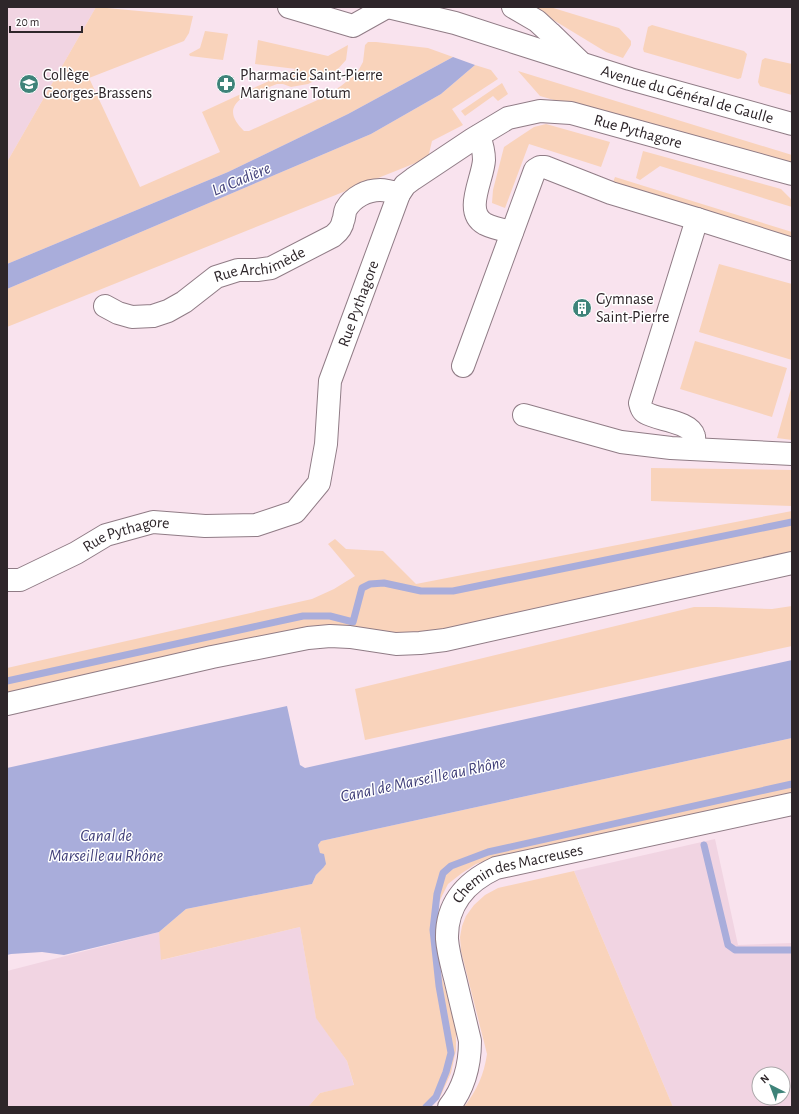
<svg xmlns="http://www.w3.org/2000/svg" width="799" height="1114" viewBox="0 0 799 1114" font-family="'Alegreya Sans',sans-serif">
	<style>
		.built { fill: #f1d4e2; fill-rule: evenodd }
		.green { fill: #f9d3bb }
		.water { fill: #a9addb }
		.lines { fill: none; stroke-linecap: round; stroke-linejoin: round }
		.stream { stroke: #a9addb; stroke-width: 7 }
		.minor-casing { stroke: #907c86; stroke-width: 24 }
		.minor { stroke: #fff; stroke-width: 22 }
		.labels { text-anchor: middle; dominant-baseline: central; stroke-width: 3; stroke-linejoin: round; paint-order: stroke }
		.poi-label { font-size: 16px; fill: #2e262a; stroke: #fff; text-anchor: start }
		.street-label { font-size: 16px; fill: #2e262a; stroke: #fff }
		.water-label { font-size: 17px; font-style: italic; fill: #403f79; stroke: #fff }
	</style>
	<rect width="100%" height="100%" fill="#f9e3ee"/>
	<!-- built -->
	<path class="built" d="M7,7H96L7,162Z
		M715,839L738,945L792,943V1107H673L574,871ZM759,1074H783V1098H759Z
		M300,927L316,1017L347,1061L354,1086L320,1093L308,1107H7V971L159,932L162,960Z"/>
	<!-- green -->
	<path class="green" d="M96,7L193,16L189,33L184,41L89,78L140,187L220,152L202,112L241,94L242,98C227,109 233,120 244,131H249L322,98L341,86L357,73L363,62L365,45L368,42H376L428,48L453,57L348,114L228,172L7,264V162Z
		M532,7H550L619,28L631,41V45L623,58L606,52Z
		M652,25L744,51L747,54L741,78L738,79L644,52L643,49L648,27Z
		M205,31L228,34L223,60L190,56L189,54L200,48Z
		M258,40L328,56L348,45L346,60L337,70L308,84L291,87L283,84H277L249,95L247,91L296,69L255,64Z
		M765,58L792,64V95L760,86L758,82L762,60Z
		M475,65L491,70L498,79L452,109L463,125L432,141L428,158L7,327V289L371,134L441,94Z
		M518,71L792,155V168L540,96Z
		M502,83L508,94L498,101L493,96L465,116L461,111Z
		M546,124L610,142L601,167L529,144L505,208L492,203L493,190L504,147L534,127Z
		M643,151L781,189L792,200V207L660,166L640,180L636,178Z
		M615,177L792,232V247L610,190Z
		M719,264L792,284V360L699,332Z
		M695,341L787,368L772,417L680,389Z
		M792,385V440L777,438Z
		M651,468L792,470V506L651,501Z
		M792,511V554L441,632L408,635L350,628L7,694V668L312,599L334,589L355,576L328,544L335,539L346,549L383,551L416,584Z
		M792,606V646L365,740L355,689L694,607H716L772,609Z
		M792,738V796L502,855L476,864L462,873L448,884L439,902L436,919L440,970L456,1028V1050L451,1073L441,1095L431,1107H308L320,1093L354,1085L347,1061L316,1018L300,927L161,960L159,932L186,909L312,884L316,875L323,868L324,855L320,854L318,845L321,841Z
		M574,871L673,1107H464C477,1090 484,1075 487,1054L461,951L460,937L462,926L466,916L474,905L485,895L498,888Z"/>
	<!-- water -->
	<path class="water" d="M453,57L475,65L441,94L371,134L7,289V264L228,172L348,114Z
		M792,660V738L321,841L318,845L320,853L324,854L326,864L323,868L316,875L312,884L186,909L159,932L64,955L42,952L11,954L7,955V768L287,706L300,765L305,768Z"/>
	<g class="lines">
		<!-- stream -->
		<path class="stream" d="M7,681L303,616H330L353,622L362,588L370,584L384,583L421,591H453L792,522
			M704,845L728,945L735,950H792
			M426,1107L436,1097L446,1072L451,1053L439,986L433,930L437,894L443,873L451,866L488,852L792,784"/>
		<!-- minor casing -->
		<g class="minor-casing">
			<g id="minor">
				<path d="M289,7L353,26L387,7"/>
				<path id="s1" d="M388,7L455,23L517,43L630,79L792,124"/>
				<path d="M513,7L537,21L550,33L579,61"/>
				<path d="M479,136C482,144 484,151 484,160C483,179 463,212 485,224C493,228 503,230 512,232"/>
				<path id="s2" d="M105,306L118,313L132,317L153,316L168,311L184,302L216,277L238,270H257L271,268L333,236C338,232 342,228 343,221C345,217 344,213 346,209C353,197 367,190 380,190C387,190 393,192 399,194"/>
				<path d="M463,366L535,170L540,167H545L611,193L697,219L792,249"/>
				<path d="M524,415L621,442L671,448L792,454"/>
				<path d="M693,449C693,445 695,439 694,436C690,421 657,420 646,413C642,411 641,407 640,403L697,219"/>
				<path id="s3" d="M7,580H20L76,553L106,535L153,522L205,526L256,525L295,512L319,483L326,444L330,381L399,194L405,185L413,179L473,139L508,118L540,111L571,113L792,174"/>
				<path d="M7,704L212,657L308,638L330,636L350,637L396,644L420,643L445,640L792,563"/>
				<path id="s4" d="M449,1107C464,1088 470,1066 470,1041C465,1020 460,999 455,978C452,966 448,952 447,939C446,904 466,882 496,868L792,804"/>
			</g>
		</g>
		<!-- minor -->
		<use href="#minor" class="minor"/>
	</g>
	<!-- icons -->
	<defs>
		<g id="school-disc" transform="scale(1)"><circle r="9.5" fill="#3e8379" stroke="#fff"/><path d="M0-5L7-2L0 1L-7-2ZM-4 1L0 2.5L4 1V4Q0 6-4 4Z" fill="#fff"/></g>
		<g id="pharmacy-disc" transform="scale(1)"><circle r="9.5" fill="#3e8379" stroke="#fff"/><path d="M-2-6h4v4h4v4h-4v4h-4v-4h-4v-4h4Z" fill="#fff"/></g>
		<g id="building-disc" transform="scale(1)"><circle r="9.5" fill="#3e8379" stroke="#fff"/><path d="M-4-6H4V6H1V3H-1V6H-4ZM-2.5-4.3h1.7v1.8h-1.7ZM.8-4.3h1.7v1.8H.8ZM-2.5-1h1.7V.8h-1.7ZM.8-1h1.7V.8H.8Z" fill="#fff"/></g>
	</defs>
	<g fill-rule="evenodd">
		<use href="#school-disc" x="29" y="84"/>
		<use href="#pharmacy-disc" x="226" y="84"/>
		<use href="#building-disc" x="582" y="308"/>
	</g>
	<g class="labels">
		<!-- poi labels -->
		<g class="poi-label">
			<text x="43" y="75">Collège<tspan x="43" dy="18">Georges-Brassens</tspan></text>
			<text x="240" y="75">Pharmacie Saint-Pierre<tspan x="240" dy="18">Marignane Totum</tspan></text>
			<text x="596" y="299">Gymnase<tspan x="596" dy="18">Saint-Pierre</tspan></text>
		</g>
		<!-- street labels -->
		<g class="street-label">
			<text stroke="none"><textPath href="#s1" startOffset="312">Avenue du Général de Gaulle</textPath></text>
			<text stroke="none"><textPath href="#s3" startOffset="910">Rue Pythagore</textPath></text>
			<text stroke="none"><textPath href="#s2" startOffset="171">Rue Archimède</textPath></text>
			<text stroke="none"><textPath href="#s3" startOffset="526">Rue Pythagore</textPath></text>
			<text stroke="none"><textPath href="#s3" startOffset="130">Rue Pythagore</textPath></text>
			<text stroke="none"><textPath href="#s4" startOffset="285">Chemin des Macreuses</textPath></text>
		</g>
		<!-- water labels -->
		<g class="water-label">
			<text transform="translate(241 179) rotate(-23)">La Cadière</text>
			<text transform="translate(423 779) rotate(-12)">Canal de Marseille au Rhône</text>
			<text x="106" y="835">Canal de<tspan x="106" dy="20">Marseille au Rhône</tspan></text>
		</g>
	</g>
	<!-- border -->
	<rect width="799" height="1114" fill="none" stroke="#2e262a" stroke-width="16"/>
	<!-- north arrow -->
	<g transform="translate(771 1086) rotate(318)"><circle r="19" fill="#ffffff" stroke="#aba8aa"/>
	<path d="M0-3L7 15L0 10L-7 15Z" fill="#3e8379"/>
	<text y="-6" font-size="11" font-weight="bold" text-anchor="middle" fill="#2e262a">N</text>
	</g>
	<!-- scale -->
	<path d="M10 26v6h72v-6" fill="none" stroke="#2e262a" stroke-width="2"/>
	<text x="16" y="26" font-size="12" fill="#2e262a" stroke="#ffffff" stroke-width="3" paint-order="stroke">20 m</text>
</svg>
